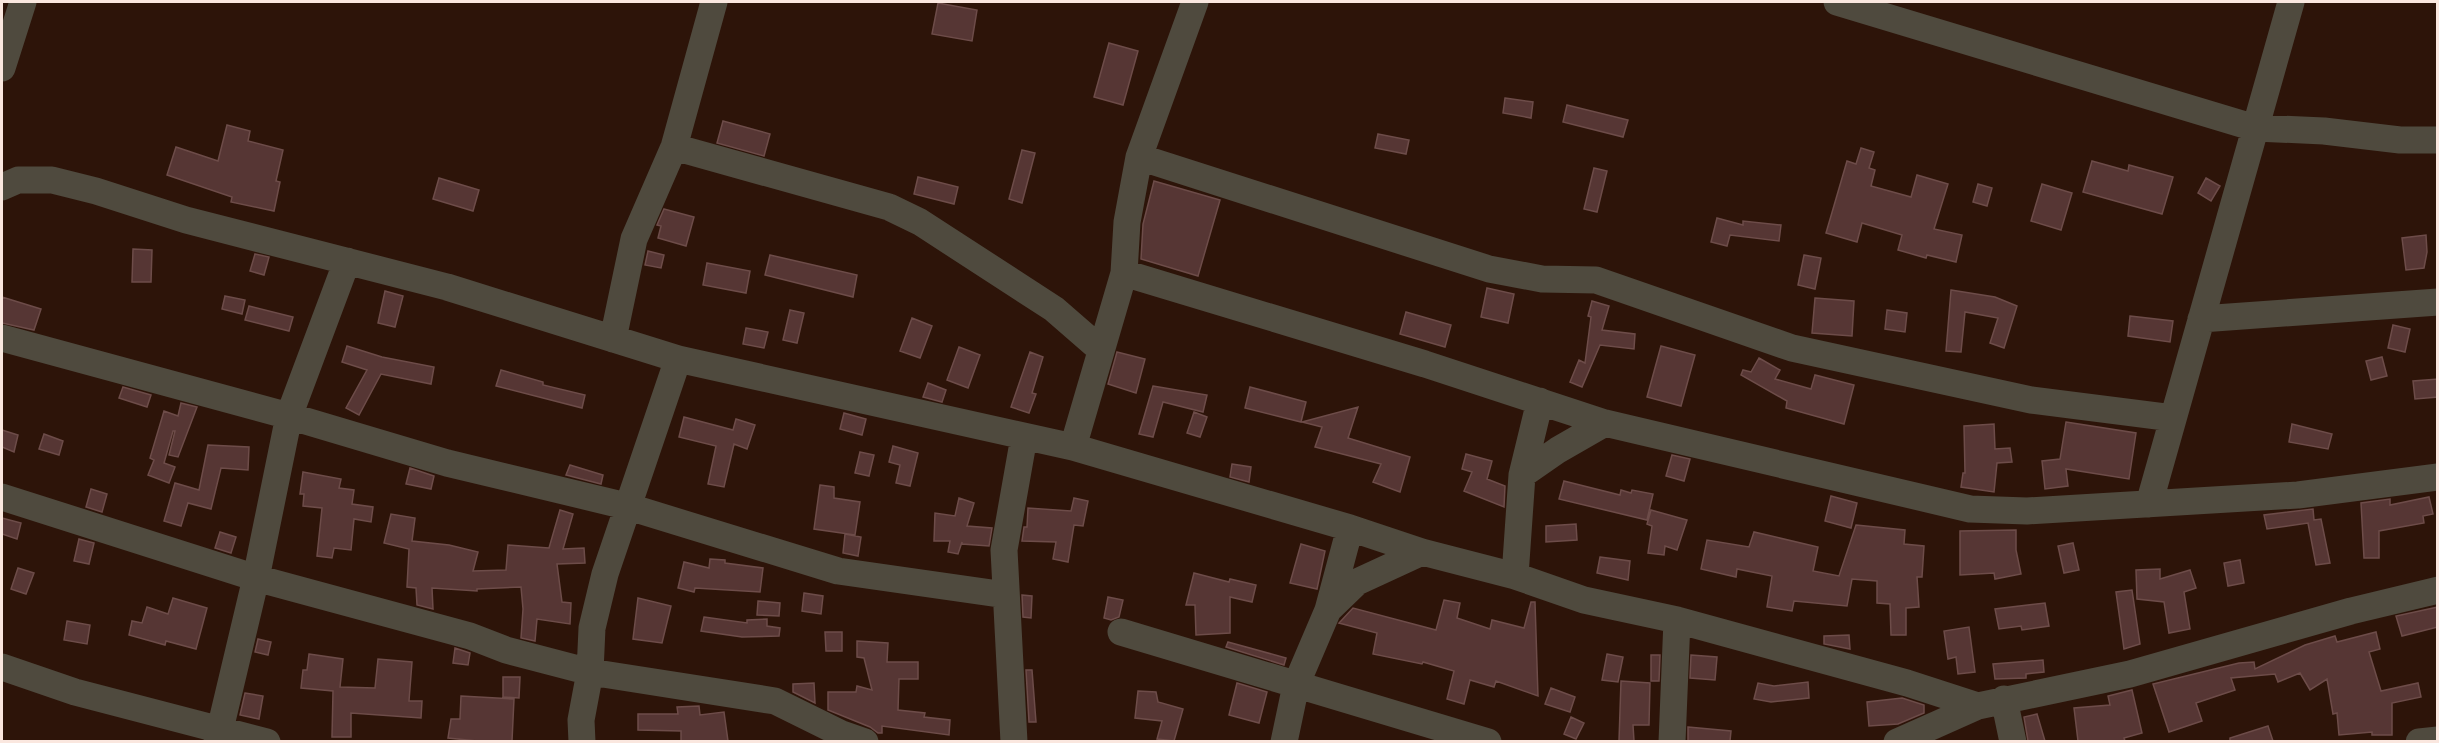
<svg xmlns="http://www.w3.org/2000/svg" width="2439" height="743" viewBox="0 0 2439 743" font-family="Spectral,serif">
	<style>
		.building { fill: #563634; stroke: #6d4c49; stroke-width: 1.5 }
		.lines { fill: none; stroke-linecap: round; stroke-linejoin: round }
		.minor { stroke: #4f4a3e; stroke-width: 27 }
	</style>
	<rect width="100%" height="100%" fill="#2d1409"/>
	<!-- building -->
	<path class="building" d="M938,3L977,10L972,41L932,34Z
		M1109,43L1138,51L1123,105L1094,97Z
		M1505,98L1533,102L1531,118L1503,113Z
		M1567,105L1628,120L1623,137L1563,122Z
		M723,121L770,134L764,156L717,143Z
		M227,125L250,131L248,141L283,150L276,181L280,182L274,211L231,202L232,197L167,175L176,147L218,161Z
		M1378,134L1409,140L1406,154L1375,148Z
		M1861,148L1874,152L1869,168L1875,170L1871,186L1911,197L1917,175L1948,184L1934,229L1962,235L1956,262L1927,255L1926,258L1898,250L1902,235L1862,223L1857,242L1826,233L1847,161L1856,164Z
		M1022,150L1035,153L1022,203L1009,199Z
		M2092,161L2128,171L2129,165L2173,177L2162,214L2083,192Z
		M1594,168L1607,171L1597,212L1584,209Z
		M918,177L958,187L954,204L914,194Z
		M439,178L479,190L473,211L433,199Z
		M2206,178L2220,186L2211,201L2198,193Z
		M1154,181L1220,200L1198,276L1141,259L1143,224Z
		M1978,184L1992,188L1987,206L1973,202Z
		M2042,184L2072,193L2061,230L2031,221Z
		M664,209L694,217L686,246L658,238L661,226L657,225Z
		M1717,218L1743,225V221L1781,225L1779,241L1730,235L1727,246L1711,242Z
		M2426,235L2427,252L2424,268L2406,270L2402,238Z
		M133,249L152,250L151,282H132Z
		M648,251L664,255L661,268L645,265Z
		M255,254L269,257L264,275L250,271Z
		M770,255L857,275L853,297L765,275Z
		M1804,255L1821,258L1815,289L1798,285Z
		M707,263L750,271L746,293L703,285Z
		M1487,288L1514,294L1508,323L1481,317Z
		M1951,290L1995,297L2017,306L2004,348L1990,343L1998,318L1965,312L1961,352L1946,351Z
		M385,291L403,296L395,327L378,323Z
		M225,296L245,300L242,314L222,309Z
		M2,297L41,309L34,330L2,323Z
		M1815,298L1854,301L1852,336L1812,333Z
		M1592,301L1609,306L1602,330L1635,334L1634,349L1600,345L1582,387L1570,382L1579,360L1585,363L1591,317L1588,316Z
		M249,306L293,317L289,331L245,320Z
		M790,310L804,313L797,343L783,340Z
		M1887,310L1907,313L1905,332L1885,329Z
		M1406,312L1451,325L1445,347L1400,334Z
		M2130,316L2173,321L2170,342L2128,336Z
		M912,318L932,326L920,358L900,351Z
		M2393,325L2410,329L2405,352L2388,348Z
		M746,328L768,332L764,348L743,344Z
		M347,346L382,357L434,367L431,384L381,374L359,415L346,408L367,370L342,362Z
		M1661,346L1695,355L1681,406L1647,397Z
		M959,347L980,355L968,388L947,380Z
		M1030,352L1043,357L1032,393L1036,394L1029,413L1011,407Z
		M1117,352L1145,359L1136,393L1108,384Z
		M2382,357L2387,376L2371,380L2366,361Z
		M1759,358L1780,370L1775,379L1811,389L1815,375L1854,385L1844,424L1786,408L1787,401L1741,375L1743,370L1751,372Z
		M501,370L543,382V385L585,395L582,408L496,386Z
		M2438,379V397L2415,399L2413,381Z
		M928,383L946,390L942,402L923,397Z
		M1153,386L1207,395L1203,412L1163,402L1153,437L1139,434Z
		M123,387L151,395L147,407L119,398Z
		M1250,387L1306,402L1301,422L1245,408Z
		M181,403L197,407L178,457L169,455L175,431H173L164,463L175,467L169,483L148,475L154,460L150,458L164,411L178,416Z
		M1358,407L1348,438L1410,457L1400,492L1373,482L1381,464L1315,447L1322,427L1302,422Z
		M1194,412L1207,417L1200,437L1187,433Z
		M844,413L866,419L862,435L840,429Z
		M684,417L733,430L736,419L755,425L747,449L734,444L724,487L708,484L716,446L679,437Z
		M2066,422L2136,433L2129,479L2066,469L2068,486L2045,489L2042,461L2060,459Z
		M1994,424L1995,449L2010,448L2012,462L1997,463L1994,492L1961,487L1963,473H1965L1964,426Z
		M2292,424L2332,434L2328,449L2289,442Z
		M2,430L18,435L14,452L2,447Z
		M44,434L63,441L59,455L39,449Z
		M208,445L249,447L248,470L221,468L211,509L188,503L181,526L164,521L175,483L199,490Z
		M893,446L918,453L910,486L896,483L900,465L889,462Z
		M860,452L874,455L869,476L855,473Z
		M1466,454L1492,461L1487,479L1505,486L1504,507L1464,491L1472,472L1462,469Z
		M1672,455L1690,459L1684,481L1666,476Z
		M1232,464L1251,467L1249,482L1230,477Z
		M570,465L603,475L601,484L566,475Z
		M410,468L434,476L431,489L406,484Z
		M303,472L341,479L339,488L354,490L352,504L373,507L371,522L354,519L351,550L334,548L332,558L317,556L322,508L303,506L304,494H300Z
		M1564,481L1620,495L1621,490L1631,493L1632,490L1653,494L1647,520L1559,499Z
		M820,485L834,487V498L860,502L855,535L814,529Z
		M91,489L107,494L102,512L86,507Z
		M1831,496L1857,503L1851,528L1825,521Z
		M2429,497L2433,514L2423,516L2424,523L2379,531V558H2364L2361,503L2390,499V505Z
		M959,498L974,503L967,526L992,528L989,546L962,544V542L958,554L948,552L950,541H934L935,513L955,516Z
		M1074,498L1088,501L1083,526L1074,525L1068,562L1053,559L1056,542L1022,541L1024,527H1027L1028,508L1071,511Z
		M2313,509L2314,520L2321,519L2330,563L2316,565L2308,523L2267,529L2264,515Z
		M560,510L573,514L563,549L584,548L585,563L557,564L562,602L571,603L570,624L537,619L535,641L521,638L523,609L521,587L477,589V591L432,588L433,609L417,605L416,588L407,587L409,549L384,543L391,514L415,518L412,541L449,545L478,552L473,571L506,570L508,545L549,548Z
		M1651,510L1687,520L1677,550L1665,546L1664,555L1648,553L1652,526L1647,524Z
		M2,518L21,523L17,539L2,534Z
		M1576,524L1577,540L1546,542V526Z
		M1856,525L1905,530L1904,544L1924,546L1922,577H1917L1919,607L1906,608V635H1891L1890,604L1877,603V581L1852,579L1847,606L1794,601L1792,611L1767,607L1772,576L1737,569L1736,577L1701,569L1707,540L1749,547L1754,532L1818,547L1813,571L1839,576Z
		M2016,530V550L2021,574L1995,579L1994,573L1960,575V531Z
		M220,532L236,537L231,553L215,548Z
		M845,534L861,537L858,556L843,553Z
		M79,539L94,543L89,564L74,561Z
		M2073,543L2079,570L2064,573L2058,546Z
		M1301,544L1325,551L1317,589L1290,583Z
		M1600,557L1630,561L1628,580L1597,573Z
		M710,559L725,560V563L763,568L760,592L695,588L694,592L678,588L684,562L709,568Z
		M2240,560L2244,583L2228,586L2224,563Z
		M18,568L34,573L26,594L11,589Z
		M2160,569V579L2190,570L2196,588L2184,592L2190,629L2169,633L2164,602L2137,599L2136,570Z
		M1194,573L1229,582L1230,579L1256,585L1252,602L1230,597V633L1196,635L1195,605H1186Z
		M2132,590L2140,644L2124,649L2116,592Z
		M804,593L823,596L821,614L802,611Z
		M1022,595L1032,596L1031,618L1023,617Z
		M1108,597L1123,600L1119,617L1111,620L1104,618Z
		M173,598L207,608L196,649L166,641L165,645L129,635L132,621L142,623L147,607L168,614Z
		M638,598L671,606L662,643L633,639Z
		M1444,600L1460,603L1457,618L1490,629L1492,620L1524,628L1531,602H1535L1538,696L1496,681L1494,687L1470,680L1464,704L1447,699L1454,671L1423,662L1422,664L1373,654L1377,633L1339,623L1353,608L1436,630Z
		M758,601L780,603L779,616L757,615Z
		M2045,603L2049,626L2022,630L2021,626L1999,629L1995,609Z
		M2438,607V627L2402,636L2396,616Z
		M704,617L747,623V620L767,619V626L780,628L779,636L742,637L701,631Z
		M67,621L90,625L87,644L64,640Z
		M1969,627L1975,672L1958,674L1956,657L1948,659L1944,631Z
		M825,632H842V651H826Z
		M2376,632L2380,649L2369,652L2381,691L2418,683L2421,697L2392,703V735H2372V732L2339,735L2337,713L2333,714L2327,679L2310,690L2300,673L2278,682L2275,674L2231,678L2235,690L2196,703L2202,721L2169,732L2153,684L2239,663L2254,662L2255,669L2305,645L2335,636L2337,642Z
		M1849,635L1850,649L1824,644V636Z
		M258,639L271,642L268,655L255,652Z
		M857,641L888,643L887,662H918V679H899L898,710L925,713L924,717L950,720L949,735L882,726V733H878L870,727L828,710V692H856L857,686L872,690L864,658L857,657Z
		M1228,642L1286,658L1284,665L1226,647Z
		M455,648L470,653L468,665L453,663Z
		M309,654L343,659L340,687L375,688L378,659L412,662L409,701H422L421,718L351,713V737H332L333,691L301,688L303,670H307Z
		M1607,654L1623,657L1618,682L1602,680Z
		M1651,655H1660L1659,681H1651Z
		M1691,655L1717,657L1715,680L1690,678Z
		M2043,660L2044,672L2026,674V678L1995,679L1993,664Z
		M1026,670H1032L1036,722H1029Z
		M503,677H520L519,698L503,697Z
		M1621,681L1650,683L1649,725H1633L1634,741H1619Z
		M1808,682L1809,698L1771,702L1754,699L1758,683L1774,686Z
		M814,683L815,703L793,692V684Z
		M1237,683L1267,692L1259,723L1229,715Z
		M1551,688L1575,697L1570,712L1545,704Z
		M2132,690L2142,733L2124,738L2125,741H2078L2074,708L2110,705L2108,696Z
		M1138,691L1156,692L1158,702L1183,709L1174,741L1157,739L1162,721L1135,718Z
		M245,693L263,696L259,719L240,715Z
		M461,696L514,699L512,741H477L448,738L451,719H460Z
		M1902,698L1924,705V713L1898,724L1869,726L1867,702Z
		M699,706L700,715L724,712L728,741H681V731L638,730V714H678L677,707Z
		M2037,714L2045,741H2028L2024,717Z
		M1571,717L1584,723L1576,739L1564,734Z
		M2268,726L2273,741H2230V738Z
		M1688,727L1731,731L1730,741H1688Z"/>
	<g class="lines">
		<!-- minor -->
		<path class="minor" d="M1837,2L2255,128L2324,131L2400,140H2438
			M2,68L23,2
			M674,147L889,207L920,222L1054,309L1100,349
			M1139,157L1489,269L1542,279L1596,280L1792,348L2031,400L2173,418
			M2,187L18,180H52L96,191L186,220L447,287L678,359L1073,447L1350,528L1422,552L1515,576L1584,600L1677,620L1907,683L1978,706
			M1124,273L1425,364L1605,423L1970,509L2027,511L2298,495L2438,477
			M2201,319L2438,302
			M2,338L289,416L447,463L626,506L838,571L1006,595
			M613,339L634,239L674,147L714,2
			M1073,447L1124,273L1127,222L1139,157L1195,2
			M1522,475L1558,450L1605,423
			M2,497L256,578L470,636L506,650L590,672L775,701L842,734L865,742
			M2149,504L2291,2
			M1515,576L1522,475L1540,401
			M1328,610L1357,582L1422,552
			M1121,632L1488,742
			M2,667L75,692L267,742
			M2004,699L2013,742
			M217,742L256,578L289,416L347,261
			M582,742L581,720L590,672L592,628L605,574L678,359
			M1014,742L1004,550L1024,437
			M1284,742L1296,685L1328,610L1350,528
			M1672,742L1677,620
			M1897,742L1978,706L2130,674L2351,611L2438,590
			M2419,742L2438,740"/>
	</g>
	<!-- border -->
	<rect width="2439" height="743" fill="none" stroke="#fae7df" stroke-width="6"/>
</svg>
